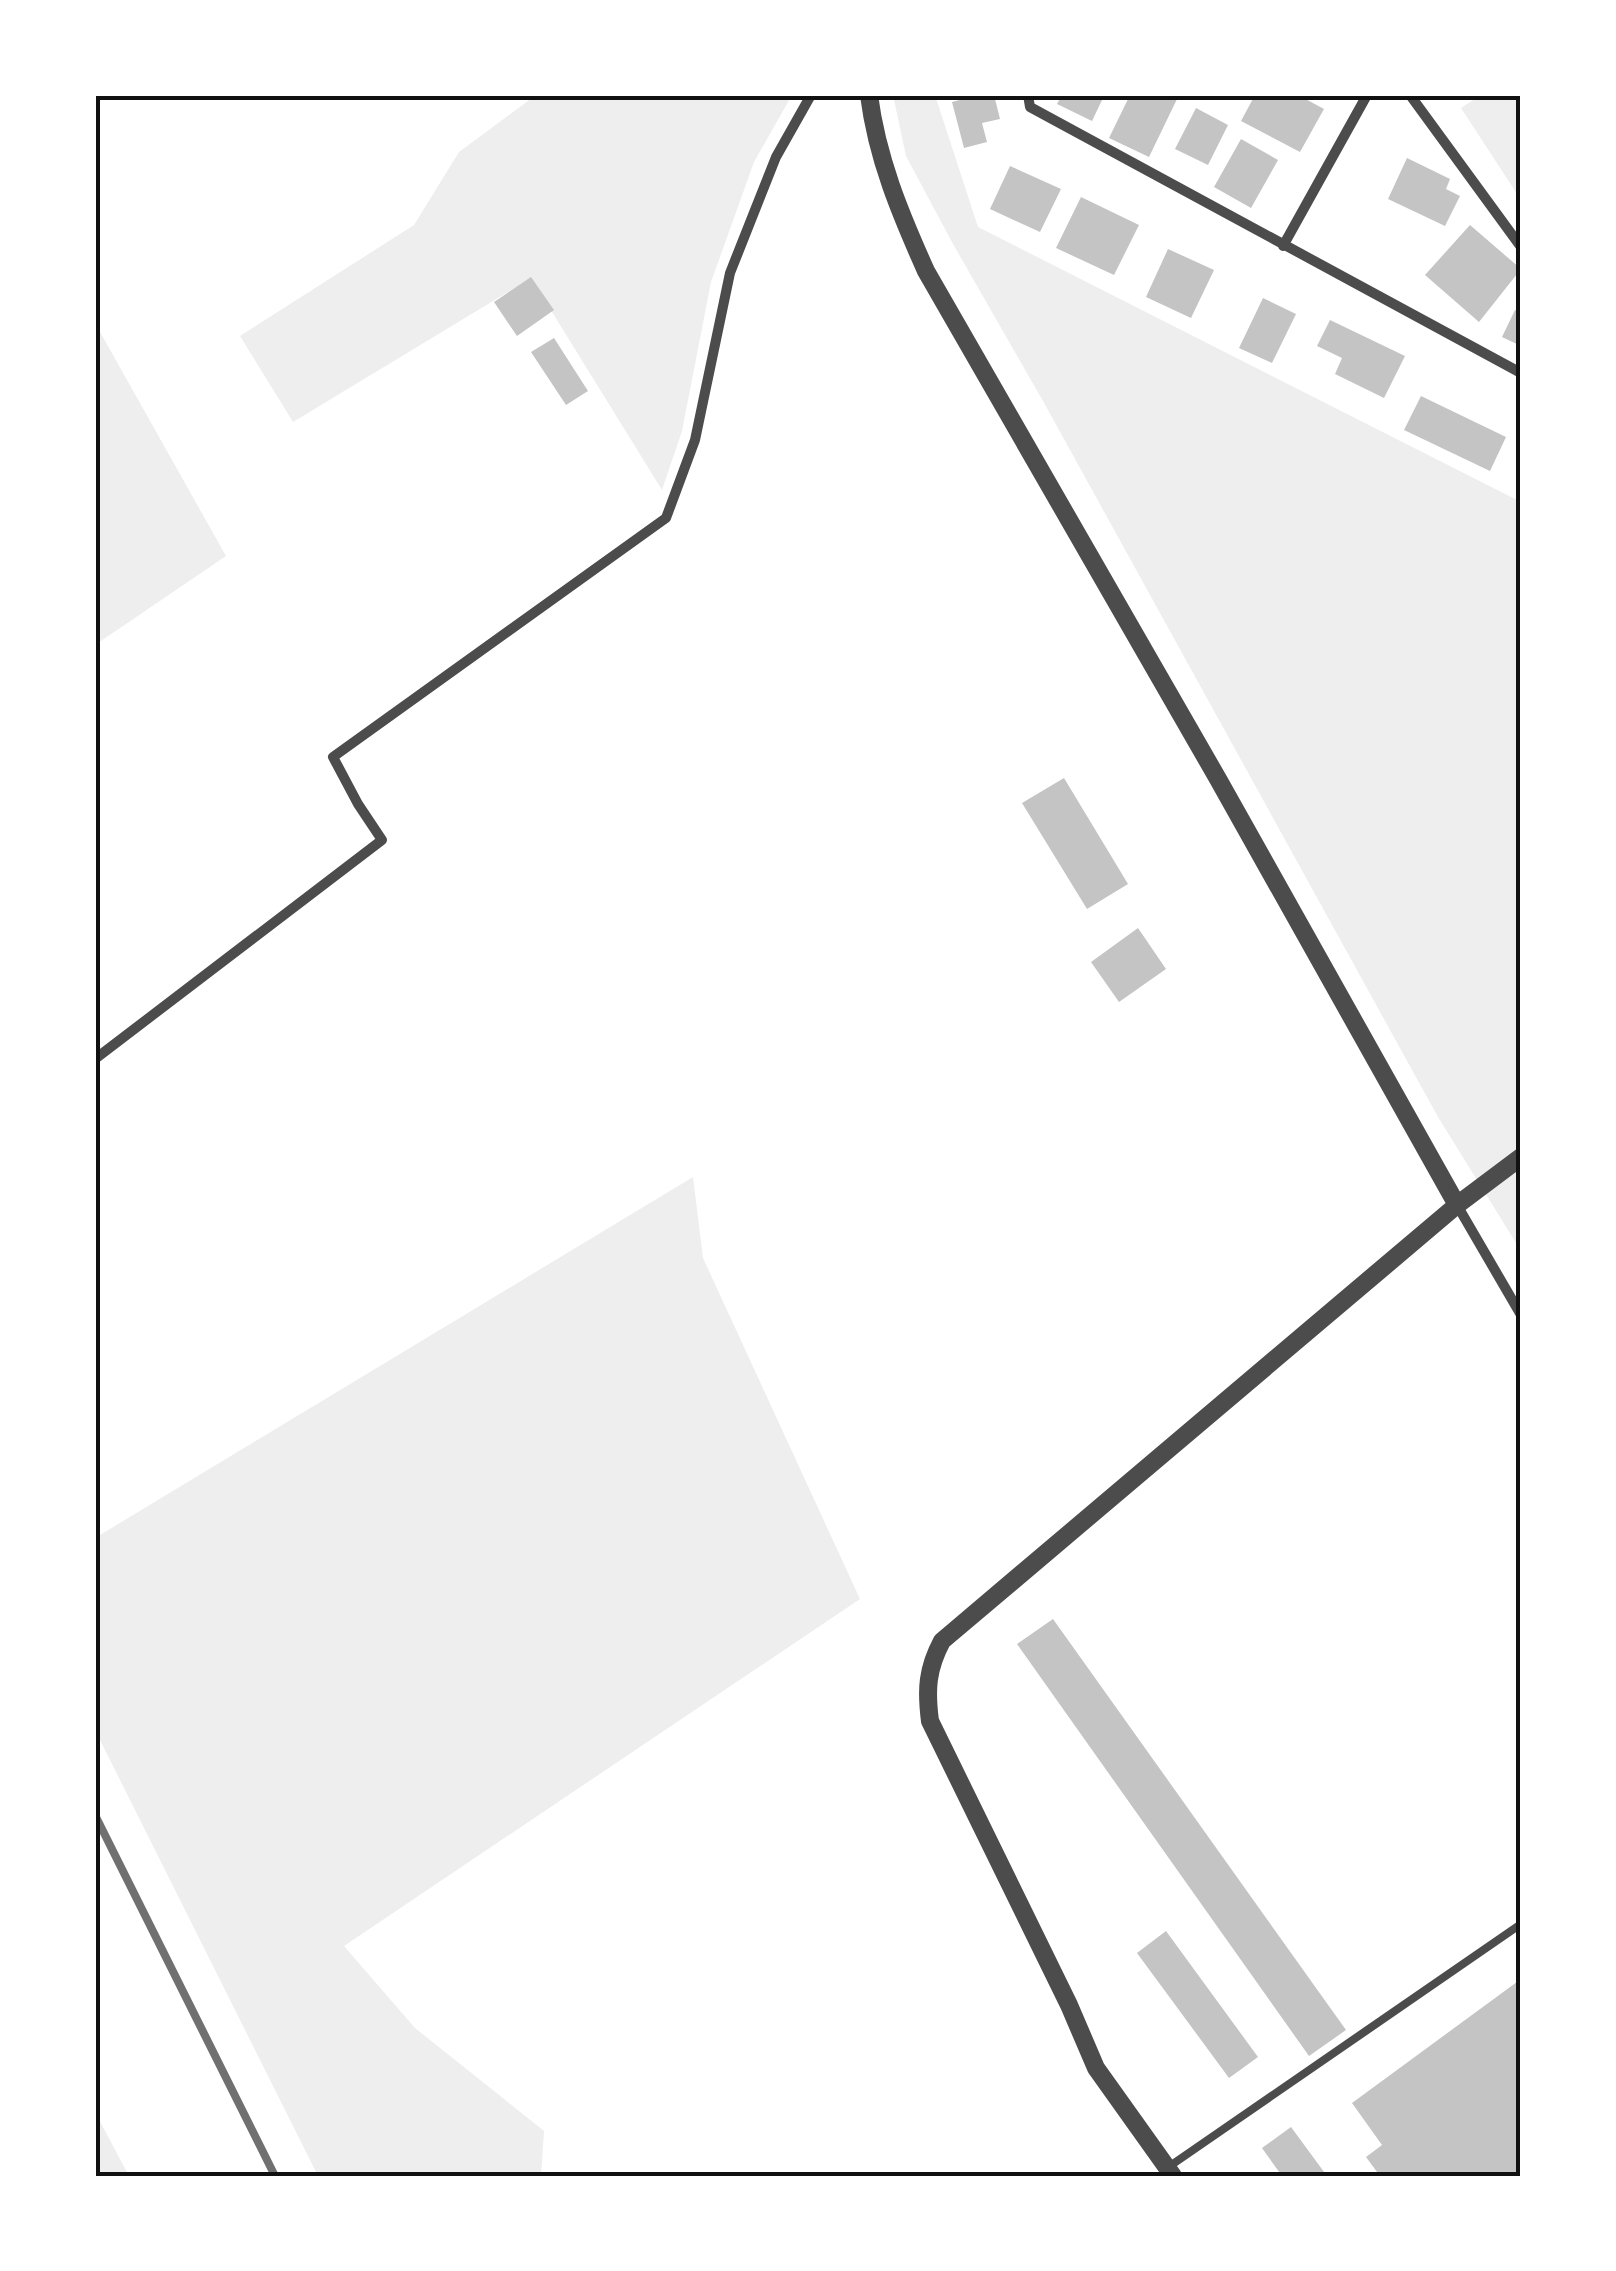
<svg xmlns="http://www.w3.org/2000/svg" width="1616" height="2271" viewBox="0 0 1616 2271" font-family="'Asap Condensed',sans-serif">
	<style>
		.green { fill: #eee }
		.building { fill: #c4c4c4 }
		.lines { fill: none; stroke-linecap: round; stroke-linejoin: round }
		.service { stroke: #4c4c4c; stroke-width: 8 }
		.minor { stroke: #4c4c4c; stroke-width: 10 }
		.tertiary { stroke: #4c4c4c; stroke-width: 18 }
		.rail { stroke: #707070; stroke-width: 8 }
		.neatline { fill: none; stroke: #111; stroke-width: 4 }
	</style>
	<rect width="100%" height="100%" fill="#fff"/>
	<!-- green -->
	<path class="green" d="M536,95H792L754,162L711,282L682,431L662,490L531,278L293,422L240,336L414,225L459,152Z
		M893,95H935L978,227L1521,502V1251L1438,1117L1043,401L953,244L906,156Z
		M1481,95H1521V200L1461,108Z
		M95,323L226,556L95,645Z
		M693,1177L703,1258L860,1599L344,1946L415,2028L544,2131L541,2176H318L95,1730V1538Z
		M95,2112L129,2176H95Z"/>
	<!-- building -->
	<path class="building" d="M979,95H994L1000,119L982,123L987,142L964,148L952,102Z
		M1062,95H1097L1103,98L1092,121L1057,104Z
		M1130,95L1178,97L1149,157L1109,138Z
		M1255,95H1298L1324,109L1300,152L1241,121Z
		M1196,108L1228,125L1208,165L1175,149Z
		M1241,139L1278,160L1251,208L1214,187Z
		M1407,158L1450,179L1446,189L1460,196L1445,226L1388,199Z
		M1010,166L1061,189L1040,232L990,209Z
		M1081,197L1139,225L1114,275L1056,248Z
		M1470,225L1521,269L1479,322L1425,275Z
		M1168,249L1214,270L1191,318L1146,297Z
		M531,277L554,310L517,336L494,302Z
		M1263,298L1296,314L1272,363L1239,348Z
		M1515,310L1521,312V346L1502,337Z
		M1330,320L1405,356L1384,398L1335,374L1342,358L1317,346Z
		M554,338L588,391L566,405L531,352Z
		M1421,396L1506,437L1490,471L1404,430Z
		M1064,778L1128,884L1087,909L1022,803Z
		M1138,928L1166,969L1119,1002L1091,962Z
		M1053,1619L1346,2030L1309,2056L1017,1644Z
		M1166,1931L1258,2057L1229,2078L1137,1953Z
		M1521,1979V2176H1380L1366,2157L1382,2145L1352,2103Z
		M1291,2127L1327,2176H1282L1262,2148Z"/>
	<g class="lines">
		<!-- service -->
		<path class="service" d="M1167,2168L1521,1924"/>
		<!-- minor -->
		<path class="minor" d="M1028,95L1030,107L1521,373
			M1410,95L1521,247
			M1283,246L1367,95
			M95,1059L382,840L358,804L333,757L666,518L695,440L730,273L776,157L811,95
			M1457,1205L1521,1315"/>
		<!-- tertiary -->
		<path class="tertiary" d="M869,95C877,158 900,213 926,271L1218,779L1457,1205
			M1173,2176L1096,2068L1069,2005L930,1721C926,1690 927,1669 942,1641L1457,1205L1521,1157"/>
		<!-- rail -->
		<path class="rail" d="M95,1815L275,2176"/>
	</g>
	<!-- border -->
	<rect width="1616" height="2271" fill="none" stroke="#ffffff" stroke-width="195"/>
	<rect x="98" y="98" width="1420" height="2076" class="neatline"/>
</svg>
